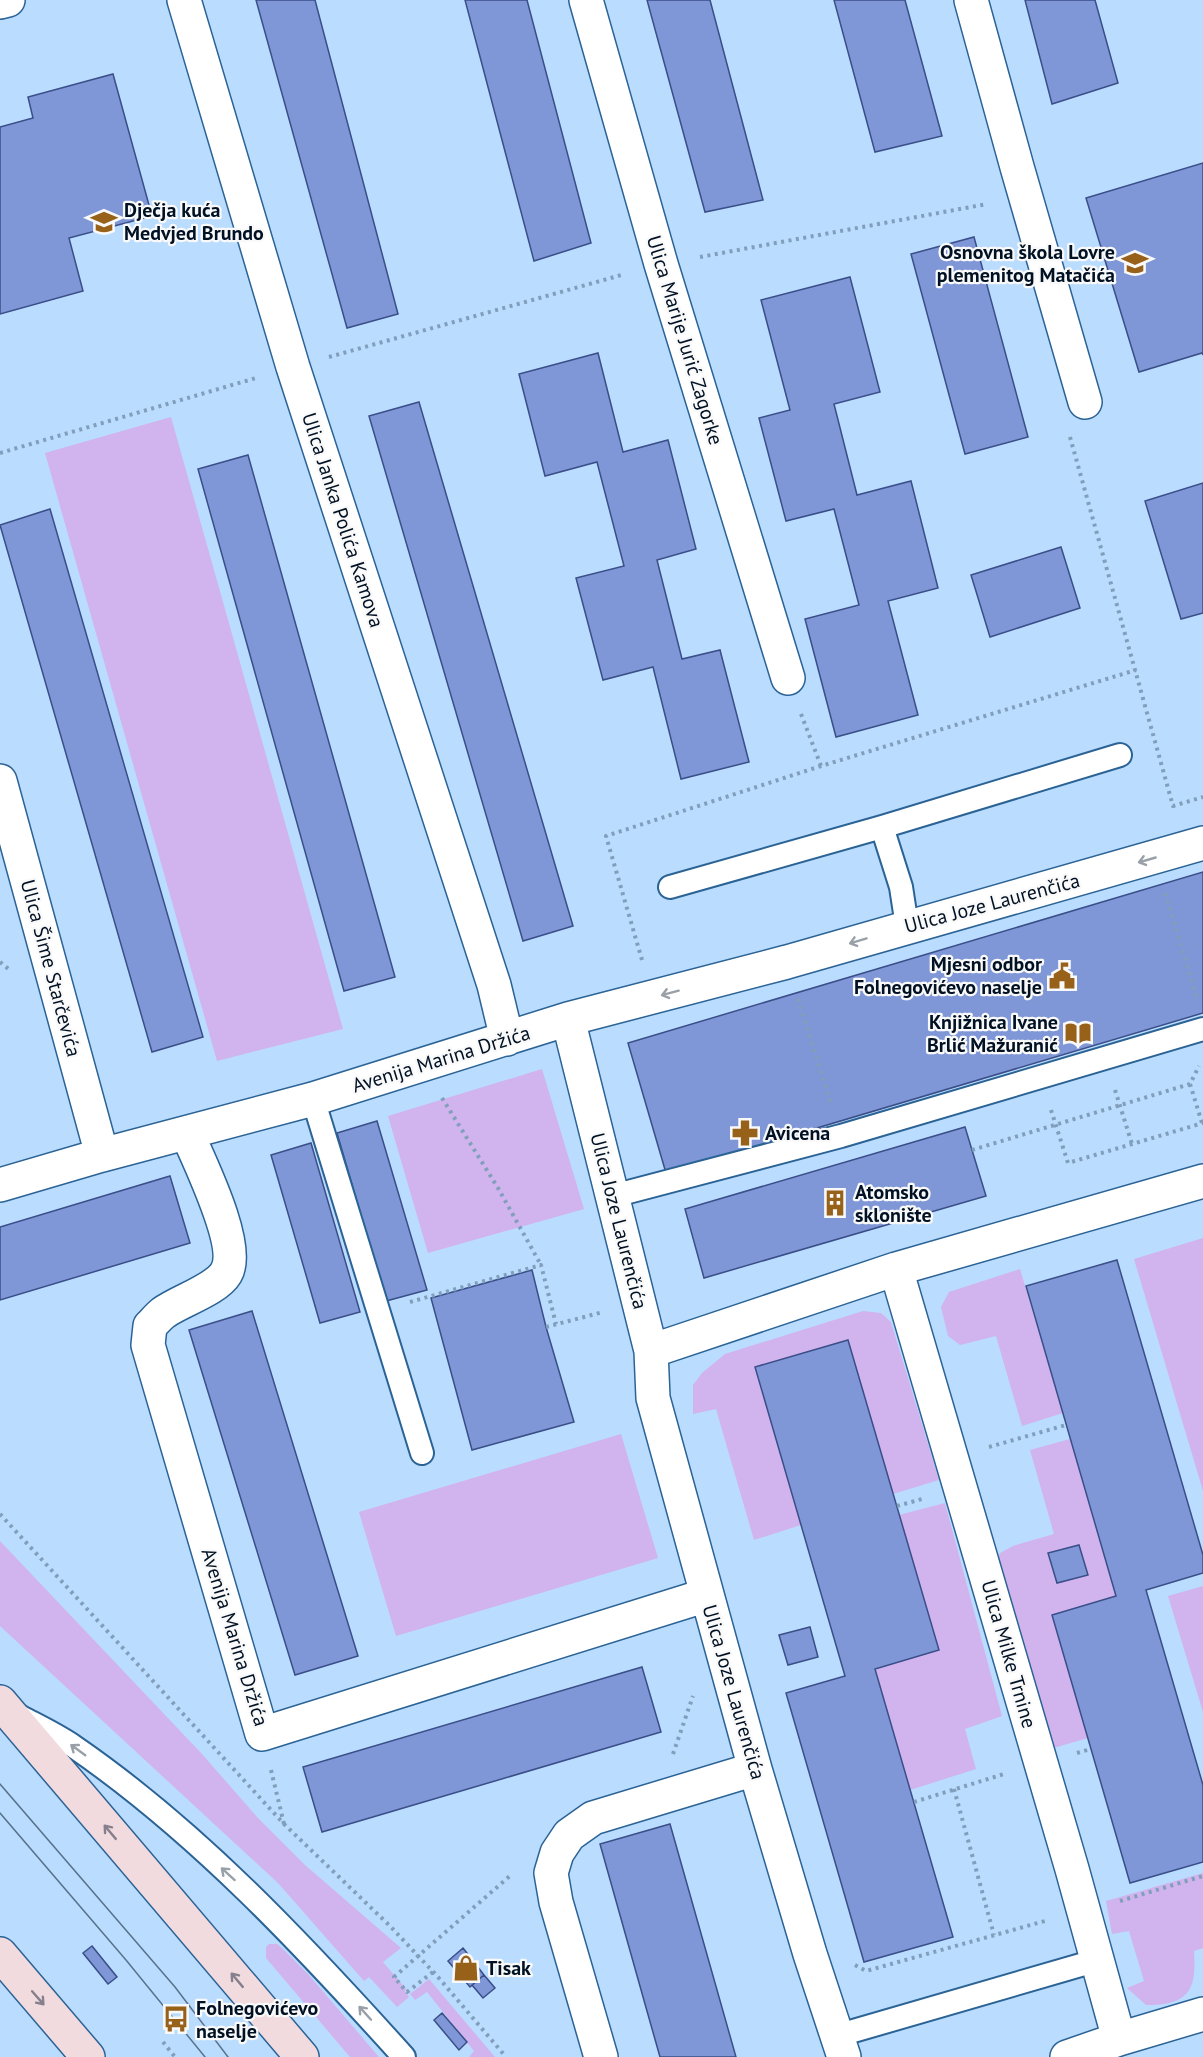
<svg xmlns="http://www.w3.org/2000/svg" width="1203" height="2057" viewBox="0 0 1203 2057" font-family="'PT Sans',sans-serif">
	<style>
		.green { fill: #d1b3ee; fill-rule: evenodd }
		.building { fill: #7f97d7; stroke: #3a4e88; stroke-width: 1.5 }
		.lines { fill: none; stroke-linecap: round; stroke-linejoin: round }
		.service-casing { stroke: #2b6395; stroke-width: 26 }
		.minor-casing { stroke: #2b6395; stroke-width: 36 }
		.secondary-casing { stroke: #2b6395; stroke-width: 36 }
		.path { stroke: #819ebb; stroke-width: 4; stroke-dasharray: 3 4.5; stroke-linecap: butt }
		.service { stroke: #fff; stroke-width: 22 }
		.minor { stroke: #fff; stroke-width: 33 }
		.secondary { stroke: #f2dbdf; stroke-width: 33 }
		.tram { stroke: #59728c; stroke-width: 1.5 }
		.oneway { stroke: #99a0a7 }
		.oneway2 { stroke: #85808b }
		.labels { text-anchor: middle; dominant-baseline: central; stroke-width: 4.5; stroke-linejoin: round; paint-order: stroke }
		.poi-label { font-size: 20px; font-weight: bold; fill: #001124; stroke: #f9f9f9; text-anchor: start }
		.street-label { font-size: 20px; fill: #001124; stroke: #f9f9f9 }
	</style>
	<rect width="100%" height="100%" fill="#badcfe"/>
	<!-- green -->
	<path class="green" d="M171,417L343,1029L217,1061L45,453Z
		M542,1069L584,1209L428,1253L388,1116Z
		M1203,1238V1491L1134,1259Z
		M1020,1269L1063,1413L1022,1426L996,1336L960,1345L948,1336L941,1307L949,1292Z
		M863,1311L881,1313L891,1322L939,1480L893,1494L848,1340L755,1367L801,1525L754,1540L716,1409L693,1414V1385L702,1373L725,1354Z
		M621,1434L658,1558L396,1636L359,1512Z
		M1070,1439L1116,1596L1052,1615L1088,1738L1050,1749L995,1568L1000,1553L1013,1546L1054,1534L1030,1450ZM1079,1545L1088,1575L1057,1583L1048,1554Z
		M945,1503L1002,1716L965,1729L976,1769L910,1790L875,1669L899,1515Z
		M0,1541L202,1754L258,1818L305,1865L401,1948L383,1962L406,1989L405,1991L409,1997L397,2007L369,1977L364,1981L278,1883L0,1626Z
		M1203,1586V1712L1168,1596Z
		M1203,1873V1948L1194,1951C1197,1991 1188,2005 1146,2005L1127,1988L1144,1981L1129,1931L1112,1934L1106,1901Z
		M269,1944H277L281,1947L308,1974L379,2057H350L266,1958V1947Z
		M429,1979L495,2057H469L474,2051L427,1992L415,2000L410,1994Z"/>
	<!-- building -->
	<path class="building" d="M256,0H315L398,314L347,328Z
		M465,0H527L591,243L534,261Z
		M647,0H710L763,200L705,212Z
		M834,0H905L942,136L875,152Z
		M1025,0H1095L1118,83L1052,104Z
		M113,74L152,216L69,238L83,291L0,314V127L33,118L28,97Z
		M1203,163V355L1202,353L1139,372L1086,198Z
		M974,237L1028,437L965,454L911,254Z
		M850,277L880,392L834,404L857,495L911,481L938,588L888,601L918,715L836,737L805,619L859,605L834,509L786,521L759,418L790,410L761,300Z
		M598,353L623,452L668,440L696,549L657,560L682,659L720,650L749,762L681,779L653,667L603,680L576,578L624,566L597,462L545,476L519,374Z
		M419,402L573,926L523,941L369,416Z
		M248,455L395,977L344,991L198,469Z
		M1203,483V613L1181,619L1145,501Z
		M50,509L203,1037L152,1052L0,525Z
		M1061,547L1080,608L990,637L971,575Z
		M1203,872V1013L666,1173L628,1043Z
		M377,1121L427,1290L386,1301L337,1133Z
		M965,1127L986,1196L704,1278L685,1209Z
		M311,1143L360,1312L320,1323L271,1155Z
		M170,1176L190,1243L0,1300V1227Z
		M1117,1260L1203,1555V1573L1146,1590L1203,1785V1862L1130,1883L1052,1615L1116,1596L1026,1286Z
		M532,1270L546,1327L574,1422L472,1450L431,1298Z
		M252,1311L358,1656L295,1675L189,1330Z
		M848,1340L939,1650L875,1669L953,1937L864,1962L786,1693L845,1676L755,1367Z
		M1079,1545L1088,1575L1057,1583L1048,1553Z
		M810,1627L818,1657L788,1665L779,1635Z
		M642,1667L661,1732L322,1832L303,1767Z
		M670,1824L736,2057H660L645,2004L600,1844Z
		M92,1946L117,1977L108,1984L83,1953Z
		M463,1948L484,1975L470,1987L448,1961Z
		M484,1975L495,1988L483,1998L472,1985Z
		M442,2013L467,2042L459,2050L434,2020Z"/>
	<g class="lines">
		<!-- service casing -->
		<g class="service-casing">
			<path id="service" d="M882,827L901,887L907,926
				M670,887L882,827L1120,755
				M313,1099L422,1453
				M613,1196L841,1136L1203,1029
				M21,1717C38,1726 57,1735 73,1746C197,1831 304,1946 404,2057
				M836,2036L1098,1960"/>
		</g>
		<!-- minor casing -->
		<g class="minor-casing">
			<path id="minor" d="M184,0L293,367L494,985L507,1039
				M586,0L661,264L788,678
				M971,0L1017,167L1085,402
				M0,2L8,0
				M0,781L102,1155
				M568,1019L651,1351L653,1398L755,1769L810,1954L844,2057
				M187,1133C199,1161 242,1247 226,1273C216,1290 179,1301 163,1313C158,1317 154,1322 150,1326L148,1345L262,1734L707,1595
				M0,1185L102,1155L313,1099L568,1019L787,962L1203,843
				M896,1269L1072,1869L1119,2039
				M651,1351L896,1269L1203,1181
				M601,2057L556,1902L551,1873L557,1853L569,1835L593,1818L755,1769
				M1067,2057L1119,2039L1203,2014"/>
		</g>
		<!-- secondary casing -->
		<g class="secondary-casing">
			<path id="secondary" d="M0,1702L302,2057
				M0,1954L88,2057"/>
		</g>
		<!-- path -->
		<path class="path" d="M700,257L987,204
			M329,357L625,274
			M1070,437L1173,806L1203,797
			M0,453L256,378
			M801,714L821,766
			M1165,893L1197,998
			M642,960L606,836L821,766L1136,670
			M0,962L11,971
			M798,999L831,1104
			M1190,1084L1202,1123
			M1115,1090L1132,1144
			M442,1098L498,1188L541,1265
			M1051,1110L1068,1163L1203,1123
			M972,1150L1190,1084L1199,1066
			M410,1302L541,1265L556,1324
			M546,1327L603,1312
			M989,1447L1066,1425
			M897,1506L922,1499
			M0,1514L284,1824L390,1926L438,1977L506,2057
			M1077,1753L1091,1749
			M673,1754L693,1696
			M271,1770L284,1824
			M954,1789L994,1935
			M914,1802L1004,1774
			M1120,1901L1203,1876
			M855,1965L866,1971L1045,1921
			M433,1972L407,1992L394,1977L511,1875
			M163,2042L175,2057"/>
		<!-- service -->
		<use href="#service" class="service"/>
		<!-- minor -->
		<use href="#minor" class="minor"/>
		<!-- secondary -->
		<use href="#secondary" class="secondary"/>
		<!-- tram -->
		<path class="tram" d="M0,1784L175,1987L228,2057
			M0,1813L126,1960L205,2057"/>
	</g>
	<!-- one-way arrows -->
	<defs><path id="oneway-shaft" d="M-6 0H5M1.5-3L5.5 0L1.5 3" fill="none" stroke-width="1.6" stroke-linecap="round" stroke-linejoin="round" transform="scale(1.5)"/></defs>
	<g class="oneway">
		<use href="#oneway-shaft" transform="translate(1147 860) rotate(164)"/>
		<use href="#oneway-shaft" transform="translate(858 941) rotate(163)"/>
		<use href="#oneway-shaft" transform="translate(670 993) rotate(165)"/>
		<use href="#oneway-shaft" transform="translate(78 1750) rotate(-144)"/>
		<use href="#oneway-shaft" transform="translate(228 1874) rotate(-138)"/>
		<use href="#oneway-shaft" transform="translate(365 2013) rotate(-132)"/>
	</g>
	<g class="oneway2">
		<use href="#oneway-shaft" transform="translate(110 1832) rotate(-130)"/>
		<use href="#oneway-shaft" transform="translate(237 1980) rotate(-130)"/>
		<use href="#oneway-shaft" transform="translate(38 1998) rotate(49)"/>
	</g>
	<!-- icons -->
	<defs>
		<g id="school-bare" transform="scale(2.07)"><path d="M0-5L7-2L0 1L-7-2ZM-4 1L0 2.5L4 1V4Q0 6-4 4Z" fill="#98611a" stroke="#f9f9f9" stroke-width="2.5" paint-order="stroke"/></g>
		<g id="civic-bare" transform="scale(2.07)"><path d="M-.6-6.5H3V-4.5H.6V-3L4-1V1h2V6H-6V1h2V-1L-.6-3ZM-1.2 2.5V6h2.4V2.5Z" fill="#98611a" stroke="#f9f9f9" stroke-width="2.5" paint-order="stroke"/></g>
		<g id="library-bare" transform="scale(2.07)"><path d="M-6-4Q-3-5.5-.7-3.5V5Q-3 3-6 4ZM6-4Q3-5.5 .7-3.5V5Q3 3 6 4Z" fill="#98611a" stroke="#f9f9f9" stroke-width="2.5" paint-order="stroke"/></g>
		<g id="pharmacy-bare" transform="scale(2.07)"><path d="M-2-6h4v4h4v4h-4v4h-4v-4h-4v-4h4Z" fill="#98611a" stroke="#f9f9f9" stroke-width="2.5" paint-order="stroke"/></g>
		<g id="building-bare" transform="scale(2.07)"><path d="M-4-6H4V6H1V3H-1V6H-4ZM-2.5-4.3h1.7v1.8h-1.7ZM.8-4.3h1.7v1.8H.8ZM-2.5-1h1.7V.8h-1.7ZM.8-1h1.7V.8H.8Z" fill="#98611a" stroke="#f9f9f9" stroke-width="2.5" paint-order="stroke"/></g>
		<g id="shop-bare" transform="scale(2.07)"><path d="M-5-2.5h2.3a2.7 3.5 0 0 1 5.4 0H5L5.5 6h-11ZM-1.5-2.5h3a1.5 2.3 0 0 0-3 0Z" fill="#98611a" stroke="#f9f9f9" stroke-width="2.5" paint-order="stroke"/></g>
		<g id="bus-bare" transform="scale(2.07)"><path d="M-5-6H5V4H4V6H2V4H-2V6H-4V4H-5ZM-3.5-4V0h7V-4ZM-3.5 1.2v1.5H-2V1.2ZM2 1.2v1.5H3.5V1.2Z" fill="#98611a" stroke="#f9f9f9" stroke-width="2.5" paint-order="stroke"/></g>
	</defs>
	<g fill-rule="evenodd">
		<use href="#school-bare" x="104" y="222"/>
		<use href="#school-bare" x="1135" y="263"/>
		<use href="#civic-bare" x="1062" y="976"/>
		<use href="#library-bare" x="1078" y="1033"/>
		<use href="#pharmacy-bare" x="745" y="1133"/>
		<use href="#building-bare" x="835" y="1203"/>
		<use href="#shop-bare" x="466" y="1968"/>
		<use href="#bus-bare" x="176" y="2019"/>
	</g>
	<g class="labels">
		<!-- poi labels -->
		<g class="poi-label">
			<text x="124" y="210">Dječja kuća<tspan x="124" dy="23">Medvjed Brundo</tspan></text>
			<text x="1115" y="252" text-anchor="end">Osnovna škola Lovre<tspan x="1115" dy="23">plemenitog Matačića</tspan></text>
			<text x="1042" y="964" text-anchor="end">Mjesni odbor<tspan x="1042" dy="23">Folnegovićevo naselje</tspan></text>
			<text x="1058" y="1022" text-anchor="end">Knjižnica Ivane<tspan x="1058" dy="23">Brlić Mažuranić</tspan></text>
			<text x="765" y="1133">Avicena</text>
			<text x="855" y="1192">Atomsko<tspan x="855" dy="23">sklonište</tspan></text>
			<text x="486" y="1968">Tisak</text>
			<text x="196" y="2008">Folnegovićevo<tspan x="196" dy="23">naselje</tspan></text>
		</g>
		<!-- street labels -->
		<g class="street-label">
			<text transform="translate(685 340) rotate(73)">Ulica Marije Jurić Zagorke</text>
			<text transform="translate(343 520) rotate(72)">Ulica Janka Polića Kamova</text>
			<text transform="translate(992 903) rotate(-15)">Ulica Joze Laurenčića</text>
			<text transform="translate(51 968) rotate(75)">Ulica Šime Starčevića</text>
			<text transform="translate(441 1059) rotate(-17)">Avenija Marina Držića</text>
			<text transform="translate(619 1221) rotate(76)">Ulica Joze Laurenčića</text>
			<text transform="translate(235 1637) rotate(73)">Avenija Marina Držića</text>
			<text transform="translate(1009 1654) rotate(74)">Ulica Milke Trnine</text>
			<text transform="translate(734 1692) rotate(74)">Ulica Joze Laurenčića</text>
		</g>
	</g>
</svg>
